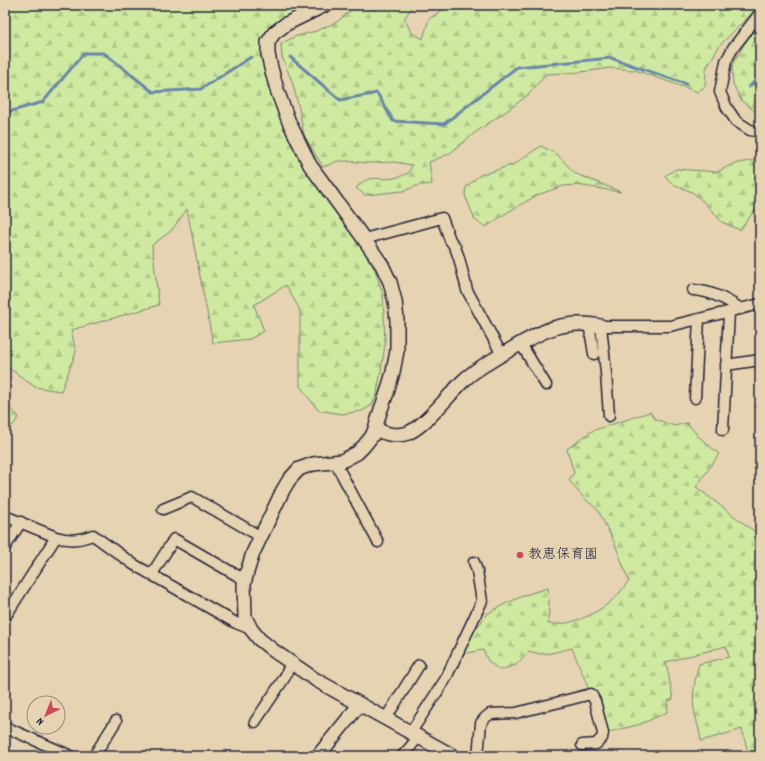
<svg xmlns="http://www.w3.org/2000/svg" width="765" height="761" viewBox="0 0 765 761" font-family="Dekko,'Klee One',sans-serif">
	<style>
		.forest { fill: url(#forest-firs); stroke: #78866e }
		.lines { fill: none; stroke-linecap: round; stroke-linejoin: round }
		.stream { stroke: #6787a9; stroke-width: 3 }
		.minor-casing { stroke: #22223b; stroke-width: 13 }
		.tertiary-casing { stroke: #22223b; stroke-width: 16 }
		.minor { stroke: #e5d3b1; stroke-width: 10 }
		.tertiary { stroke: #e5d3b1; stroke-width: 13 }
		.poi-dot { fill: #d1495b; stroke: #e5d3b1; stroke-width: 1.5 }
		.labels { text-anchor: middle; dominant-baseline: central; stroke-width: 4; stroke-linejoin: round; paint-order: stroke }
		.poi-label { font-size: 14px; fill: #22223b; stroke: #e5d3b1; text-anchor: start }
	</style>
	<defs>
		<pattern id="forest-firs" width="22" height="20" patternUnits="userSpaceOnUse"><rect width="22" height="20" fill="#cfeaa0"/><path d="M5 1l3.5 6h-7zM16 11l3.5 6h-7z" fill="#b1c88b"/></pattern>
	</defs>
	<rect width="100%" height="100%" fill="#e5d3b1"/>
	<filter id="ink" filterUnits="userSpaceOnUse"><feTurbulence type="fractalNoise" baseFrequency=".025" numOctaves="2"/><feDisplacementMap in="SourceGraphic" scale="8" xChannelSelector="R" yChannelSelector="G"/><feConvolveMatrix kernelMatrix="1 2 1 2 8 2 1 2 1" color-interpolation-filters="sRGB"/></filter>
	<g filter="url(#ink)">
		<!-- forest -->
		<path class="forest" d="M5,5H313L273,25L262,39L263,62L270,89L310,174L331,206L359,243L375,270L383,295L385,345L377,394L372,405L362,411L342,414L318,410L300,386V310L286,285L254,305L264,331L250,339L213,343L187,209L171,231L152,245L159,305L71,330L76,352L61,391L35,387L5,365Z
			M357,5L375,10L378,5H413L404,19L412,33L423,39L429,19L450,5H760V6L742,23L719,46L706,69L705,86L698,92L635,70L610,68L581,72L546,74L529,94L508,110L477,131L449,154L429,162L432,184L419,185L403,191L365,195L356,188C370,173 377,181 394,178C399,177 404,175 409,173L412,165L394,162L367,163L348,161H338L323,167L304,135L299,108L292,81L282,57L281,44L294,37L316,31L337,22Z
			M760,23V113L756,112L741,100L733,84L732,65L745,43Z
			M541,146L558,155L574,173L621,192L577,185L563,186L537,195L508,212L486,227L475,220L465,195L466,187L480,175L494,171L514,164Z
			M755,160H760V208L754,211L740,230L722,222L703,201L692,192L673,184L665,176L676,169L717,172L733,164Z
			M5,404L19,417L5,435Z
			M650,412L655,419L674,426L687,423L699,437L719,454L696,487L751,529L760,535V756H749L742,729L701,741C700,731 697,723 695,714C691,697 695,680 699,664L729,657L726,646L666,662L673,699L668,701L667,712L641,724L609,732L601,700L590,692L572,648L551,653L540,654L529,651L516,665L500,670L489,662L483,650L461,654L476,629L487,614L505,604L525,595L548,588L549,603L548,624C574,626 599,613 617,596C621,591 625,586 629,581L615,544L598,510L581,495L569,480L574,473L567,449L592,431Z"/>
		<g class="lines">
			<!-- stream -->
			<path class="stream" d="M290,57L340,100L377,93L393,121L444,124L517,67L611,58L686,84
				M749,87L760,76
				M5,113L43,102L84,53H104L153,92L201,89L251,57"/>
			<!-- minor casing -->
			<g class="minor-casing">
				<path id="minor" d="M760,13L733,48L726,61L720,92L727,108L736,121L750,130L760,132
					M364,239L442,218L450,240L455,247L459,258L467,290L502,355
					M693,290C711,291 726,299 741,309
					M589,324L594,354
					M521,344L546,385
					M726,365L760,360
					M695,398L699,319
					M609,416L606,373L601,326H670L760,304
					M723,430L729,312
					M335,462L378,542
					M163,509L192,497L261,537
					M5,516L56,537C71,541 79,540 93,535L133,564L236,623L251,629
					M5,547L21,522
					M152,574L174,539L245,580
					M5,617L56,537
					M386,718L419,665
					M255,722L285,677L291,662
					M5,727L71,756
					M411,732L445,680L482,601L477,571L474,562
					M94,756L116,721
					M402,756L407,751L419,736
					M478,756L481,723L485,718L490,714L516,713L591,694L595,701L603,733L602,738L596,744L582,745"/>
			</g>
			<!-- tertiary casing -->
			<g class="tertiary-casing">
				<path id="tertiary" d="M325,5L286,24L274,33L268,42V54L271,68L278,93L289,122L310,165L364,239L382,265L390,282L395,301L397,320V351L393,372L387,393L381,409L375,429L372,436L364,446L357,453L342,461L313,464L299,469L289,480L283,490L253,553L247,572L244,584L245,617L251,629L259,639L274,651L316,680L453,756
					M375,429C386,434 396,437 408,433C426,425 448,396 463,381C474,370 488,363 501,355C536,335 558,318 601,326
					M318,756L360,704"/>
			</g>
			<!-- minor -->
			<use href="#minor" class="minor"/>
			<!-- tertiary -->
			<use href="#tertiary" class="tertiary"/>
		</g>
	</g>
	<!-- markers -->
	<circle class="poi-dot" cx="520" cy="555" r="4"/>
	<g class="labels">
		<!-- poi labels -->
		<g class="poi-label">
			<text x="528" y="555">教恵保育園</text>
		</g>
	</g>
	<!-- margin -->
	<rect width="765" height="761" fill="none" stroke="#e5d3b1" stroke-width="20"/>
	<rect x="10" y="10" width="745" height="741" fill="none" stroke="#22223b" stroke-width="1.5" filter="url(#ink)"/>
	<!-- north arrow -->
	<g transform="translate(46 715) rotate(223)"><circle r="19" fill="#e5d3b1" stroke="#978c82"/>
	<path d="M0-3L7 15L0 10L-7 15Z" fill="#d1495b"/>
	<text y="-6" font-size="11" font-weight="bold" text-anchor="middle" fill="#22223b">N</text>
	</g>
</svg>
